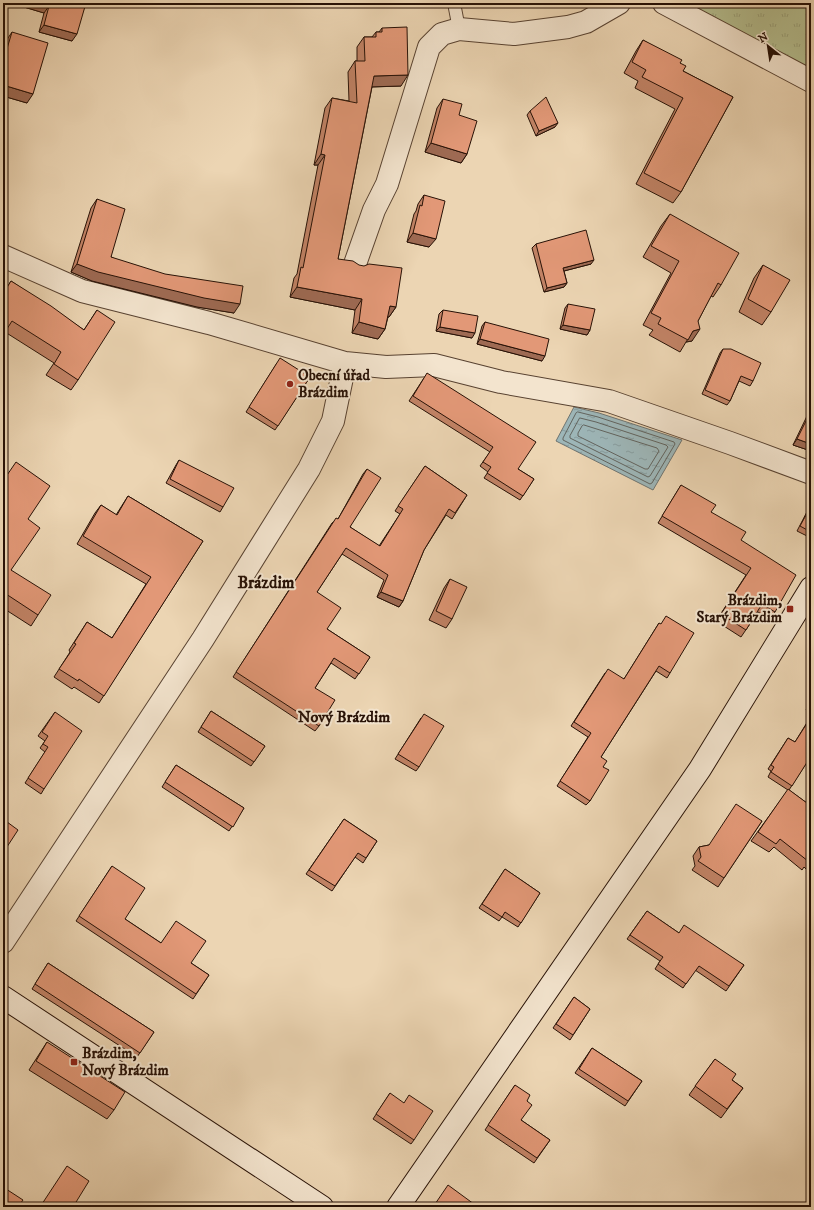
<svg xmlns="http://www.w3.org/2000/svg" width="814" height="1210" viewBox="0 0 814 1210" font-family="'IM FELL DW Pica',serif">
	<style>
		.grass { fill: url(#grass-tufts); stroke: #6e684a }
		.water { fill: url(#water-ripples); stroke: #6e7471 }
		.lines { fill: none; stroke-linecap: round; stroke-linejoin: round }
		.shore { stroke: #62645f; stroke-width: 1 }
		.lane-casing { stroke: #584231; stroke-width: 14 }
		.street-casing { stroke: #584231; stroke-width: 24 }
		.secondary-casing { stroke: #271106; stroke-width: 24 }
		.lane { stroke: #f3e4ce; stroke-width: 12 }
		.street { stroke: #f3e4ce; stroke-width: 22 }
		.secondary { stroke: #f3e4ce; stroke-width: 22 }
		.wall { fill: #c28366; stroke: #271106 }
		.shaded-wall { fill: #9e6a53; stroke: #271106 }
		.building { fill: #e29877; stroke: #271106 }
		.poi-dot { fill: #8f2418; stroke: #f3e4ce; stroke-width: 1.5 }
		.labels { text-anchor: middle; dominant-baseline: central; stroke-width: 4; stroke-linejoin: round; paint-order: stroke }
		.poi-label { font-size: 15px; font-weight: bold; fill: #271106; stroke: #f3e4ce; text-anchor: start }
		.neighbourhood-label { font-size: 16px; font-weight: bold; fill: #271106; stroke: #f3e4ce }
		.quarter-label { font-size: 17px; font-weight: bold; fill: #271106; stroke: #f3e4ce }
	</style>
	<defs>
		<pattern id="grass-tufts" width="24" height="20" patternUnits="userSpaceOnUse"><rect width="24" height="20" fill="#b5be8f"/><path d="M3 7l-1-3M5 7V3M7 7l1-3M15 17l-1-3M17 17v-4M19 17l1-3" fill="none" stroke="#9ca27a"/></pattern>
		<pattern id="water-ripples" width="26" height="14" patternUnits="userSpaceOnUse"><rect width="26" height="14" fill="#9db6b8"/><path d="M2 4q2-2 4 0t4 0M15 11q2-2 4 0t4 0" fill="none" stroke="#879b9d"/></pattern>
	</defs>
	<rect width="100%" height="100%" fill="#ecd5b3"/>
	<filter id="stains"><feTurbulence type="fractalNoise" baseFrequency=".005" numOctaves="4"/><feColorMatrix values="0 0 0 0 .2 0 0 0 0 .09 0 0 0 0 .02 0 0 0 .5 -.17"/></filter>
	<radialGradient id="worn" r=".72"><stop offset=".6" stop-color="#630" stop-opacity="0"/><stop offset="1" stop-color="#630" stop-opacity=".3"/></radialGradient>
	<!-- grass -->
	<path class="grass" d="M687,3H811V70Z"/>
	<!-- water -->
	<path class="water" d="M574,407L599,413L682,440L653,490L556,441Z"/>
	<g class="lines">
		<!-- shore -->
		<path class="shore" d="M578,412L598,417L674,442L675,444L652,483L650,484L563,440V438L576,413Z
			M580,418L596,422L666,445L668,447L650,476L648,477L570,438V436Z
			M584,425L657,448L659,451L648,469H645L578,436V433L582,426Z"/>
		<!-- lane casing -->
		<g class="lane-casing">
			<path id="lane" d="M454,3L459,29"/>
		</g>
		<!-- street casing -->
		<g class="street-casing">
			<path id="street" d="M664,3L811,81
				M3,256L82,291L209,323L345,363L386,367L434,365L501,382L609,401L730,443L811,473
				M355,264L374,210L387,184L429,47L442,34L459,29L514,34L568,27L586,22L619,3
				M3,942L203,639L309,469L333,421L345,363"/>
		</g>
		<!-- secondary casing -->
		<g class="secondary-casing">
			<path id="secondary" d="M3,997L322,1207
				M398,1207L700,769L811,588"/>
		</g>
		<!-- lane -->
		<use href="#lane" class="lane"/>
		<!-- street -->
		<use href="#street" class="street"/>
		<!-- secondary -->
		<use href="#secondary" class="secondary"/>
	</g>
	<!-- wall -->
	<path class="wall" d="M25,3H86L72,41L39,32L44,13L24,7Z
		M382,28L401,86L372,87L338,259L396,307L389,317H388L385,329L378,339L352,333L355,310L290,297L294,278L297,274L318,165H314L325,108L332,98L349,101L348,72L355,61H357V47L364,37H372L376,32H379Z
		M12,32L27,103L3,96V51L6,41Z
		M643,40L680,63L683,71L733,97L681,192L673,203L636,184L675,109L635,88L638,81L624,73L636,51Z
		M443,99L459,115L467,154L461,163L425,152L437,108Z
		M530,111L555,127L536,136L527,115Z
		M424,195L429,247L407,242L414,214L416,211L418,204Z
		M97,199L111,257L234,313L197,307L92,281L71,272L91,208Z
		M670,214L721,285L713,297L711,296L698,321L692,341L686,342L680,352L649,335L653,330L643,325L671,273L643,257L661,226Z
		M536,244L591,264L564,271L567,283L564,287L544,292L532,248Z
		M763,265L771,312L762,325L739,312L754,278Z
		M11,281L84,330L97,310L78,380L71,390L46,375L54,363L5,332L3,335V294Z
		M568,304L590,330L587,335L560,329L565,308Z
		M443,310L472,338L436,331L439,314Z
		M485,322L542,361L477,344L482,326Z
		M723,349L753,381L750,386L739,381L730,401L727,405L702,394L720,353Z
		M277,363L310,377L275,430L246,412Z
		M424,378L518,469L534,479L520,500L484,478L488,472L480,466L490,452L409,401Z
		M811,411V451L793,445L807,416Z
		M179,460L223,507L220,512L166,483L176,465Z
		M425,466L467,495L452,519L446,515L424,550L403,601L399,607L377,597L384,580L342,554L317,592L327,629L370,657L355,679L331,663L315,688L319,726L315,731L233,677L332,523L338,519L363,474L367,469L350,527L379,546L400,514L395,511Z
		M3,481L28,519L11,570L38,615L31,626L3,608Z
		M681,485L711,512L741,540L775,612L770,619L758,612L741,637L716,621L746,575L658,523Z
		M128,496L203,541L99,703L74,687L72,689L54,677L70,652L69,650L87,622L112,638L146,584L77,544L95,513L101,505L116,515Z
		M811,504V538L797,531Z
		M450,579L452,619L446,628L429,620L444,588Z
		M659,623L670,673L667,678L656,671L601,757L603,767L590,801L586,805L557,786L588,737L571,726L605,673L624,679Z
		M811,702V713L806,710Z
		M211,711L265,746L251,766L198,732Z
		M55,712L44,789L41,794L25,783L45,752L40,748L45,741L38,736Z
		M811,716V756L789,790L811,806V874L804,867L802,870L774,847L769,852L751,841L788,790L768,777L771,771L768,769L788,738L795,742Z
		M421,718L419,767L416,771L395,759Z
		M176,765L244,808L229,831L162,787Z
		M344,819L377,841L363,863L355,857L332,891L306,874Z
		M762,821L718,887L692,870L695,866L693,856L699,847L709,845Z
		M112,866L125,919L209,975L193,999L76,921Z
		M505,869L540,893L518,927L502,917L499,921L479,908Z
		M647,911L679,933L744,965L726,991L695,970L683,988L655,969L660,961L627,939Z
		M48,963L154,1032L137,1057L32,989Z
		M574,997L590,1009L570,1040L553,1028Z
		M47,1042L114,1110L107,1119L29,1070Z
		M592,1048L642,1081L625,1106L575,1073Z
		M715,1059L732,1080L743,1088L721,1118L689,1095Z
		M515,1085L527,1101L521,1120L550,1140L534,1163L485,1130Z
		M390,1093L414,1140L411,1144L373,1119Z"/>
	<!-- shaded-wall -->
	<path class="shaded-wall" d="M26,3H39L49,6L44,13L24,7Z
		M44,25L77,34L72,41L39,32Z
		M408,75L401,86L367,87L374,76Z
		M3,85L33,94L27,103L3,96Z
		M558,123L555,127L536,136L539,131Z
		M431,143L467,154L461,163L425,152Z
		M321,154L325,155L318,165H314Z
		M413,233L436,239L429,247L407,242Z
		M594,260L591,264L560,272L563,268Z
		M77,264L240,304L234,313L197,307L92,281L71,272Z
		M567,283L564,287L544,292L547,288Z
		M297,287L362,299L355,310L290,297Z
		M390,306L396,307L389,317L382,316Z
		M359,322L385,329L378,339L352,333Z
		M563,325L590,330L587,335L560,329Z
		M440,327L475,333L472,338L436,331Z
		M700,329L692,341L686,342L693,331Z
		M480,339L545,356L542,361L477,344Z
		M797,439L811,444V451L793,445Z
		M381,592L403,601L399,607L377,597Z"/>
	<!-- building -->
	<path class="building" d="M39,3H86L77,34L44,25L49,6Z
		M407,27L408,75L374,76L338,259L353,261L359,265L364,266L369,264L402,268L396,307L390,306L385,329L359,322L362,299L297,287L301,267L303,268L325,155L321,154L332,98L357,103L355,61H365L364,37H376V32H382V28Z
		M12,32L48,43L33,94L3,85V62Z
		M643,40L682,60L680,63L686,66L683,71L733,97L681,192L644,173L683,98L642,77L646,70L632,62Z
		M546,97L558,123L539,131L530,111Z
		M443,99L462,104L459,115L477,121L467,154L431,143Z
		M424,195L445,201L436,239L413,233L420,205L422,206Z
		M97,199L125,209L111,257L165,274L243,286L240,304L204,298L98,272L77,264Z
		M670,214L739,253L721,285L718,283L698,321L700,329L693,331L688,340L658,324L661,318L651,313L679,261L651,246Z
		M586,230L594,260L563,268L567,283L547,288L536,244Z
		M763,265L790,280L771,312L748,299Z
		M11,281L51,306L84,330L97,310L115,322L78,380L54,364L61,352L12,321L5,332L3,331V294Z
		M568,304L595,309L590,330L563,325Z
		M443,310L478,316L475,333L440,327Z
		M485,322L549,339L545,356L480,339Z
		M723,349H731L761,363L753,381L741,376L730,401L705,390Z
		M280,358L310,377L278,426L249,407Z
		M427,373L536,442L518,469L534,479L523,496L487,473L491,467L483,462L493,447L413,396Z
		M811,411V444L797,439Z
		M179,460L234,488L223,507L170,479Z
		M16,462L50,486L28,519L40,528L11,570L51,595L38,615L3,592V481Z
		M425,466L467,495L455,513L449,509L424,550L403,601L381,592L388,575L346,548L317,592L341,608L327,629L370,657L359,674L334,658L315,688L335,700L319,726L236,672L336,518L338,519L367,469L381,478L350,527L380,546L403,509L398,506Z
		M681,485L716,505L711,512L746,532L741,540L796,575L775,612L762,604L746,630L721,614L751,568L662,516Z
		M128,496L203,541L104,696L79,679L78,681L59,669L76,644L74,643L87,622L112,638L151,577L83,536L101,505L117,515Z
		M811,506V532L800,526Z
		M450,579L467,587L452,619L436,611Z
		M666,616L694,633L670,673L659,666L601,757L607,761L603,767L609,770L590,801L560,781L591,733L574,722L608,669L624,679L659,623L661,624Z
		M3,641L8,644L3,651Z
		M211,711L265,746L254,762L201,727Z
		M55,712L82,731L44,789L28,778L48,747L43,744L48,736L42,732Z
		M424,714L444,726L419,767L398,754Z
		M811,717V756L792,786L771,772L774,767L771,765L788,738L795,742Z
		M176,765L244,808L233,827L165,782Z
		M788,789L811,806V859L810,858L808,861L780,839L776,844L758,832Z
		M736,804L762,821L724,878L698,861L701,857L699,847L709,845Z
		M3,819L18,830L3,853Z
		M344,819L377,841L366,858L358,853L335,886L309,870Z
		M112,866L145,888L125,919L161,943L176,921L206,941L191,963L209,975L196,994L79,916Z
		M505,869L540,893L521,923L505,912L502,917L482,904Z
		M647,911L679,933L684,925L744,965L729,986L699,966L686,984L658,964L663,957L630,935Z
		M48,963L154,1032L140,1053L35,984Z
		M574,997L590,1009L573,1035L556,1024Z
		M47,1042L125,1092L114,1110L36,1061Z
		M592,1048L642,1081L628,1101L579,1069Z
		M715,1059L736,1074L732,1080L743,1088L727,1109L695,1086Z
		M515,1085L530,1095L527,1101L532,1105L521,1120L550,1140L537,1158L488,1125Z
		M390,1093L404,1103L409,1095L433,1111L414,1140L376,1114Z
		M67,1166L89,1181L73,1207H40Z
		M448,1185L478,1207H433Z
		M3,1187L23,1200L18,1207H3Z"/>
	<!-- markers -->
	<g class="poi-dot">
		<circle cx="290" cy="384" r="4"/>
		<rect x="786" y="605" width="8" height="8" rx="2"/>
		<rect x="70" y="1058" width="8" height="8" rx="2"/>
	</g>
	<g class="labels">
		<!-- poi labels -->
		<g class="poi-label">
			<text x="298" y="375">Obecní úřad<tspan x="298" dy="17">Brázdim</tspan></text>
			<text x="782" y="600" text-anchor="end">Brázdim,<tspan x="782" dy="17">Starý Brázdim</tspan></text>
			<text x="82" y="1053">Brázdim,<tspan x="82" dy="17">Nový Brázdim</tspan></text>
		</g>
		<!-- neighbourhood labels -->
		<g class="neighbourhood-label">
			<text x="344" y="717">Nový Brázdim</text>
		</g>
		<!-- quarter labels -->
		<g class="quarter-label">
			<text x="266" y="583">Brázdim</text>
		</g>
	</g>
	<!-- margin -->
	<rect width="814" height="1210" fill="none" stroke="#ecd5b3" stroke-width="16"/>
	<rect x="4" y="4" width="806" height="1202" fill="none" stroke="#271106" stroke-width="2"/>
	<rect x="8" y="8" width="798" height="1194" fill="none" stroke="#271106"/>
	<!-- north arrow -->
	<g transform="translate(768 46) rotate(330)" stroke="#f3e4ce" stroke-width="3" paint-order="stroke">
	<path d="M0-3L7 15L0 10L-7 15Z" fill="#271106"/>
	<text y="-6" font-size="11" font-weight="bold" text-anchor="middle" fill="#271106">N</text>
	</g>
	<rect width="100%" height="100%" filter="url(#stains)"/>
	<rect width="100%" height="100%" fill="url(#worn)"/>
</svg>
